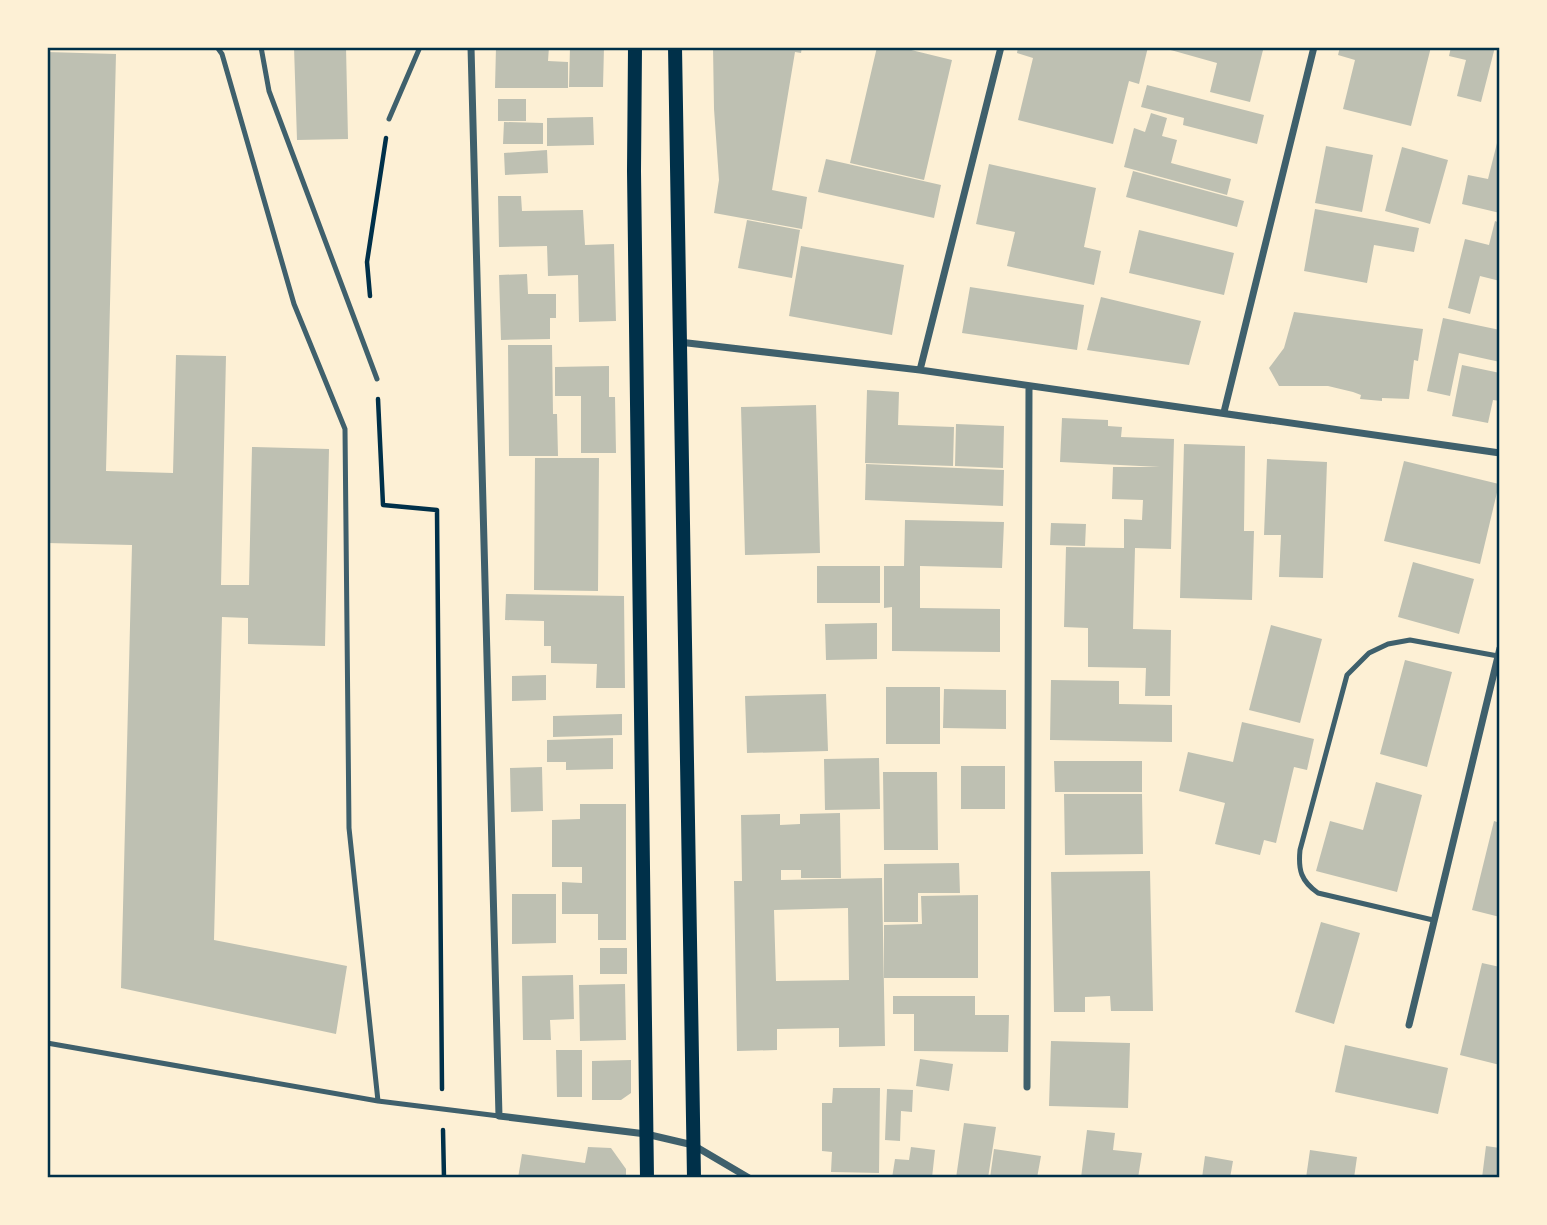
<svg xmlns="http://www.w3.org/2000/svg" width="1547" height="1225" viewBox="0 0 1547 1225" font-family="Overpass,sans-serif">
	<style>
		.building { fill: #bec0b2; fill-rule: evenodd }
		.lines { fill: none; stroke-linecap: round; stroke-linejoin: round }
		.path { stroke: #003049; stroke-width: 4.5 }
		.service { stroke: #3f606c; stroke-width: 5 }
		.minor { stroke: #3f606c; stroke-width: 7 }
		.secondary { stroke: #003049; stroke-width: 14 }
		.neatline { fill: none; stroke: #003049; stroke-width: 2.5 }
	</style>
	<rect width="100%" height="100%" fill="#fdf0d5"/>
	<!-- building -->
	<path class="building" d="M294,47H346L348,139L297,140Z
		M496,47H549L548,61L568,62V88H495Z
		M570,47H604L603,87H569Z
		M713,47H802L801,53L795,52L772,190L807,197L802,229L714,213L719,180L714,109Z
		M877,47H899L952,60L924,180L850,163Z
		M1018,47H1148L1139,84L1129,81L1113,144L1018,120L1033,58L1017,53Z
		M1160,47H1252L1263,50L1250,102L1210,92L1217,63Z
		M1340,47H1431L1411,126L1343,109L1355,60L1338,55Z
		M1451,47H1495L1481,102L1457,96L1466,60L1449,56Z
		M47,52L116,54L106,471L173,473L176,355L226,356L221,585H249L252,447L329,449L325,646L248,644V618L222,617L214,940L347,966L336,1034L121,988L132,545L47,543Z
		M1147,85L1264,115L1257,144L1183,125L1184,118L1141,107Z
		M498,99H526V121H498Z
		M1151,113L1167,118L1162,136L1177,140L1171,163L1231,179L1227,195L1124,167L1134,128L1145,132Z
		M593,117L594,145L547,146V118Z
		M504,122L543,123V144H503Z
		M1499,135H1500V213L1462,204L1468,175L1488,179Z
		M1326,146L1373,155L1362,212L1315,203Z
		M1402,147L1448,160L1430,224L1385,211Z
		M547,150L548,173L505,175L504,153Z
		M826,159L941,185L934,218L818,192Z
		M989,164L1096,188L1084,247L1101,251L1094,285L1007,266L1015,232L976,224Z
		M1133,171L1244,201L1237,227L1126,197Z
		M498,196H521L522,211L583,210L585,245L614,244L616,321L579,322L578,275L548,276L547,246L499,247Z
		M1315,209L1419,228L1414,252L1374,245L1367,283L1304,271Z
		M747,220L800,230L792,278L738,268Z
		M1495,221L1500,223V281L1480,276L1470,314L1448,308L1465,239L1489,245Z
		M1139,230L1234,253L1224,295L1129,273Z
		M801,246L904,265L892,335L789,316Z
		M527,274L528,294H556V318H550V339L501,340L499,275Z
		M970,287L1084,305L1077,350L962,333Z
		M1101,297L1201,321L1189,365L1087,350Z
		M1294,312L1423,329L1418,361L1414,360L1409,399L1382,398V401L1360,399L1361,395L1353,392L1328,386H1279L1269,368L1284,348Z
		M1443,318L1500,330V362L1459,353L1450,396L1427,391Z
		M508,345H552L553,414H557L558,456H509Z
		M1462,365L1500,373V401L1493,400L1488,423L1452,416Z
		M609,366V397H615L616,453H581V396H555V367Z
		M867,390L899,392L898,425L954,427L953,466L865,463Z
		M816,405L820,553L745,555L741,407Z
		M1062,418L1108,420V426L1122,427L1121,437L1174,439L1171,549L1135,548L1133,629L1171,630L1170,696H1145L1146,668L1088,667V628L1064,627L1066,547L1124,548V519L1142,520L1143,500L1112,499L1113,467H1160L1060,462Z
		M956,424L1004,426L1003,468L955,466Z
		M1184,444L1245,446L1244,531H1254L1252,600L1180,598Z
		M535,458H599L598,591L534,590Z
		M1267,459L1327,462L1323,578L1279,577L1281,535H1264Z
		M1404,461L1499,484L1480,564L1384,541Z
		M866,464L1004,470L1003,506L865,500Z
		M905,520L1004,522L1002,568L920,566V608L1000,609V652L892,651V607L884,608V566H904Z
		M1051,523L1086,524L1085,546L1050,545Z
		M1413,562L1474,579L1459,634L1398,617Z
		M817,566H880V603H817Z
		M506,594L624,596L625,688H596L597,664L551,663V646H544V621L505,620Z
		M877,623V659L826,660L825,624Z
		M1271,625L1322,639L1300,723L1249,710Z
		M1405,660L1452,672L1427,767L1380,754Z
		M546,675V700L512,701V676Z
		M1051,680L1119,681V704L1172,705V742L1050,740Z
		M886,687H940V744H886Z
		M944,689L1006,690V729L943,728Z
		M826,694L828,751L747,753L745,696Z
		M622,714V735L553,737V716Z
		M1242,722L1314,739L1307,770L1294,767L1276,843L1264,840L1260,855L1215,844L1225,803L1179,791L1188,752L1233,762Z
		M613,738V769L566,770V762H547V740Z
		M879,758L880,809L825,810L824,759Z
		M1054,761H1142V792H1055Z
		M961,766H1005V809H961Z
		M542,767L543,811L511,812L510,768Z
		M883,772H937L938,850H884Z
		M1376,782L1422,795L1397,892L1316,871L1330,821L1363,830Z
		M1064,794H1142L1143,854L1065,855Z
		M580,804H626V940H598V914H562V882L582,883V867H552V820L580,819Z
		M840,813L841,878H801V870H781V880L882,878L885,1046L839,1047V1028L777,1029V1050L737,1051L734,881H742L741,815L780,814V825L800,824V814ZM848,908L849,980L776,981L774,910Z
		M1494,821L1500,823V917L1472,910Z
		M959,863L960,893H918V922H884V864Z
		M1150,871L1153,1011H1111L1110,996L1085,997V1012H1054L1051,872Z
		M512,894H556V943L512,944Z
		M978,895V978H884V925L922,924L921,896Z
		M1321,922L1360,933L1334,1024L1295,1012Z
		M600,948H627V974H600Z
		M1482,963L1500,967V1065L1460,1055Z
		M573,975L574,1019L550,1020L551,1040H523L522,976Z
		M625,984L626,1040L580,1041L579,985Z
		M893,996H975V1015H1009L1008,1052L914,1051V1014H893Z
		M1051,1041L1130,1043L1128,1108L1049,1106Z
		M1345,1045L1448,1068L1438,1114L1335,1092Z
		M556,1050H582V1097H557Z
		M920,1059L953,1064L949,1091L916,1086Z
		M631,1060V1093L621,1100H592V1061Z
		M833,1088H880L879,1173L831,1172L832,1152L822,1151V1103H832Z
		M887,1089L913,1090L912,1112L901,1111L900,1141L885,1140Z
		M964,1123L996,1127L988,1178H956Z
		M1087,1130L1115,1133L1113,1150L1142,1153L1138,1178H1081Z
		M1486,1146L1500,1148V1178H1482Z
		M588,1147L611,1148L626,1169V1178H518L522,1154L585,1163Z
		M911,1147L935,1150L932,1178H892L895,1159L909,1160Z
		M994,1149L1041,1156L1037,1178H990Z
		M1310,1150L1357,1157L1354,1178H1306Z
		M1205,1156L1233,1161L1230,1178H1202Z"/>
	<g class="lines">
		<!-- path -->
		<path class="path" d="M370,296L367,262L386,138
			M378,399L383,505L437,510L442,1089
			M443,1130L444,1178"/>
		<!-- service -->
		<path class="service" d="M217,47L222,54L294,304L345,429L349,828L378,1101
			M261,47L269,91L377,379
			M389,119L420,47
			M1433,920L1318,893C1301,881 1298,870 1300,850L1347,675L1369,653L1388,644L1410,640L1498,656
			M47,1043L378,1101L499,1116"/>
		<!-- minor -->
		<path class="minor" d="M471,47L499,1116L646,1134L693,1145L749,1178
			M679,342L920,370L1500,453
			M920,370L1001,47
			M1224,412L1314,47
			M1409,1025L1500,648
			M1027,1087L1029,386"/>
		<!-- secondary -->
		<path class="secondary" d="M635,47L634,171L647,1178
			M675,47L694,1178"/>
	</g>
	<!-- border -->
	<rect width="1547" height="1225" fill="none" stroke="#fdf0d5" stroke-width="98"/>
	<rect x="49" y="49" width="1449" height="1127" class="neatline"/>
</svg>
